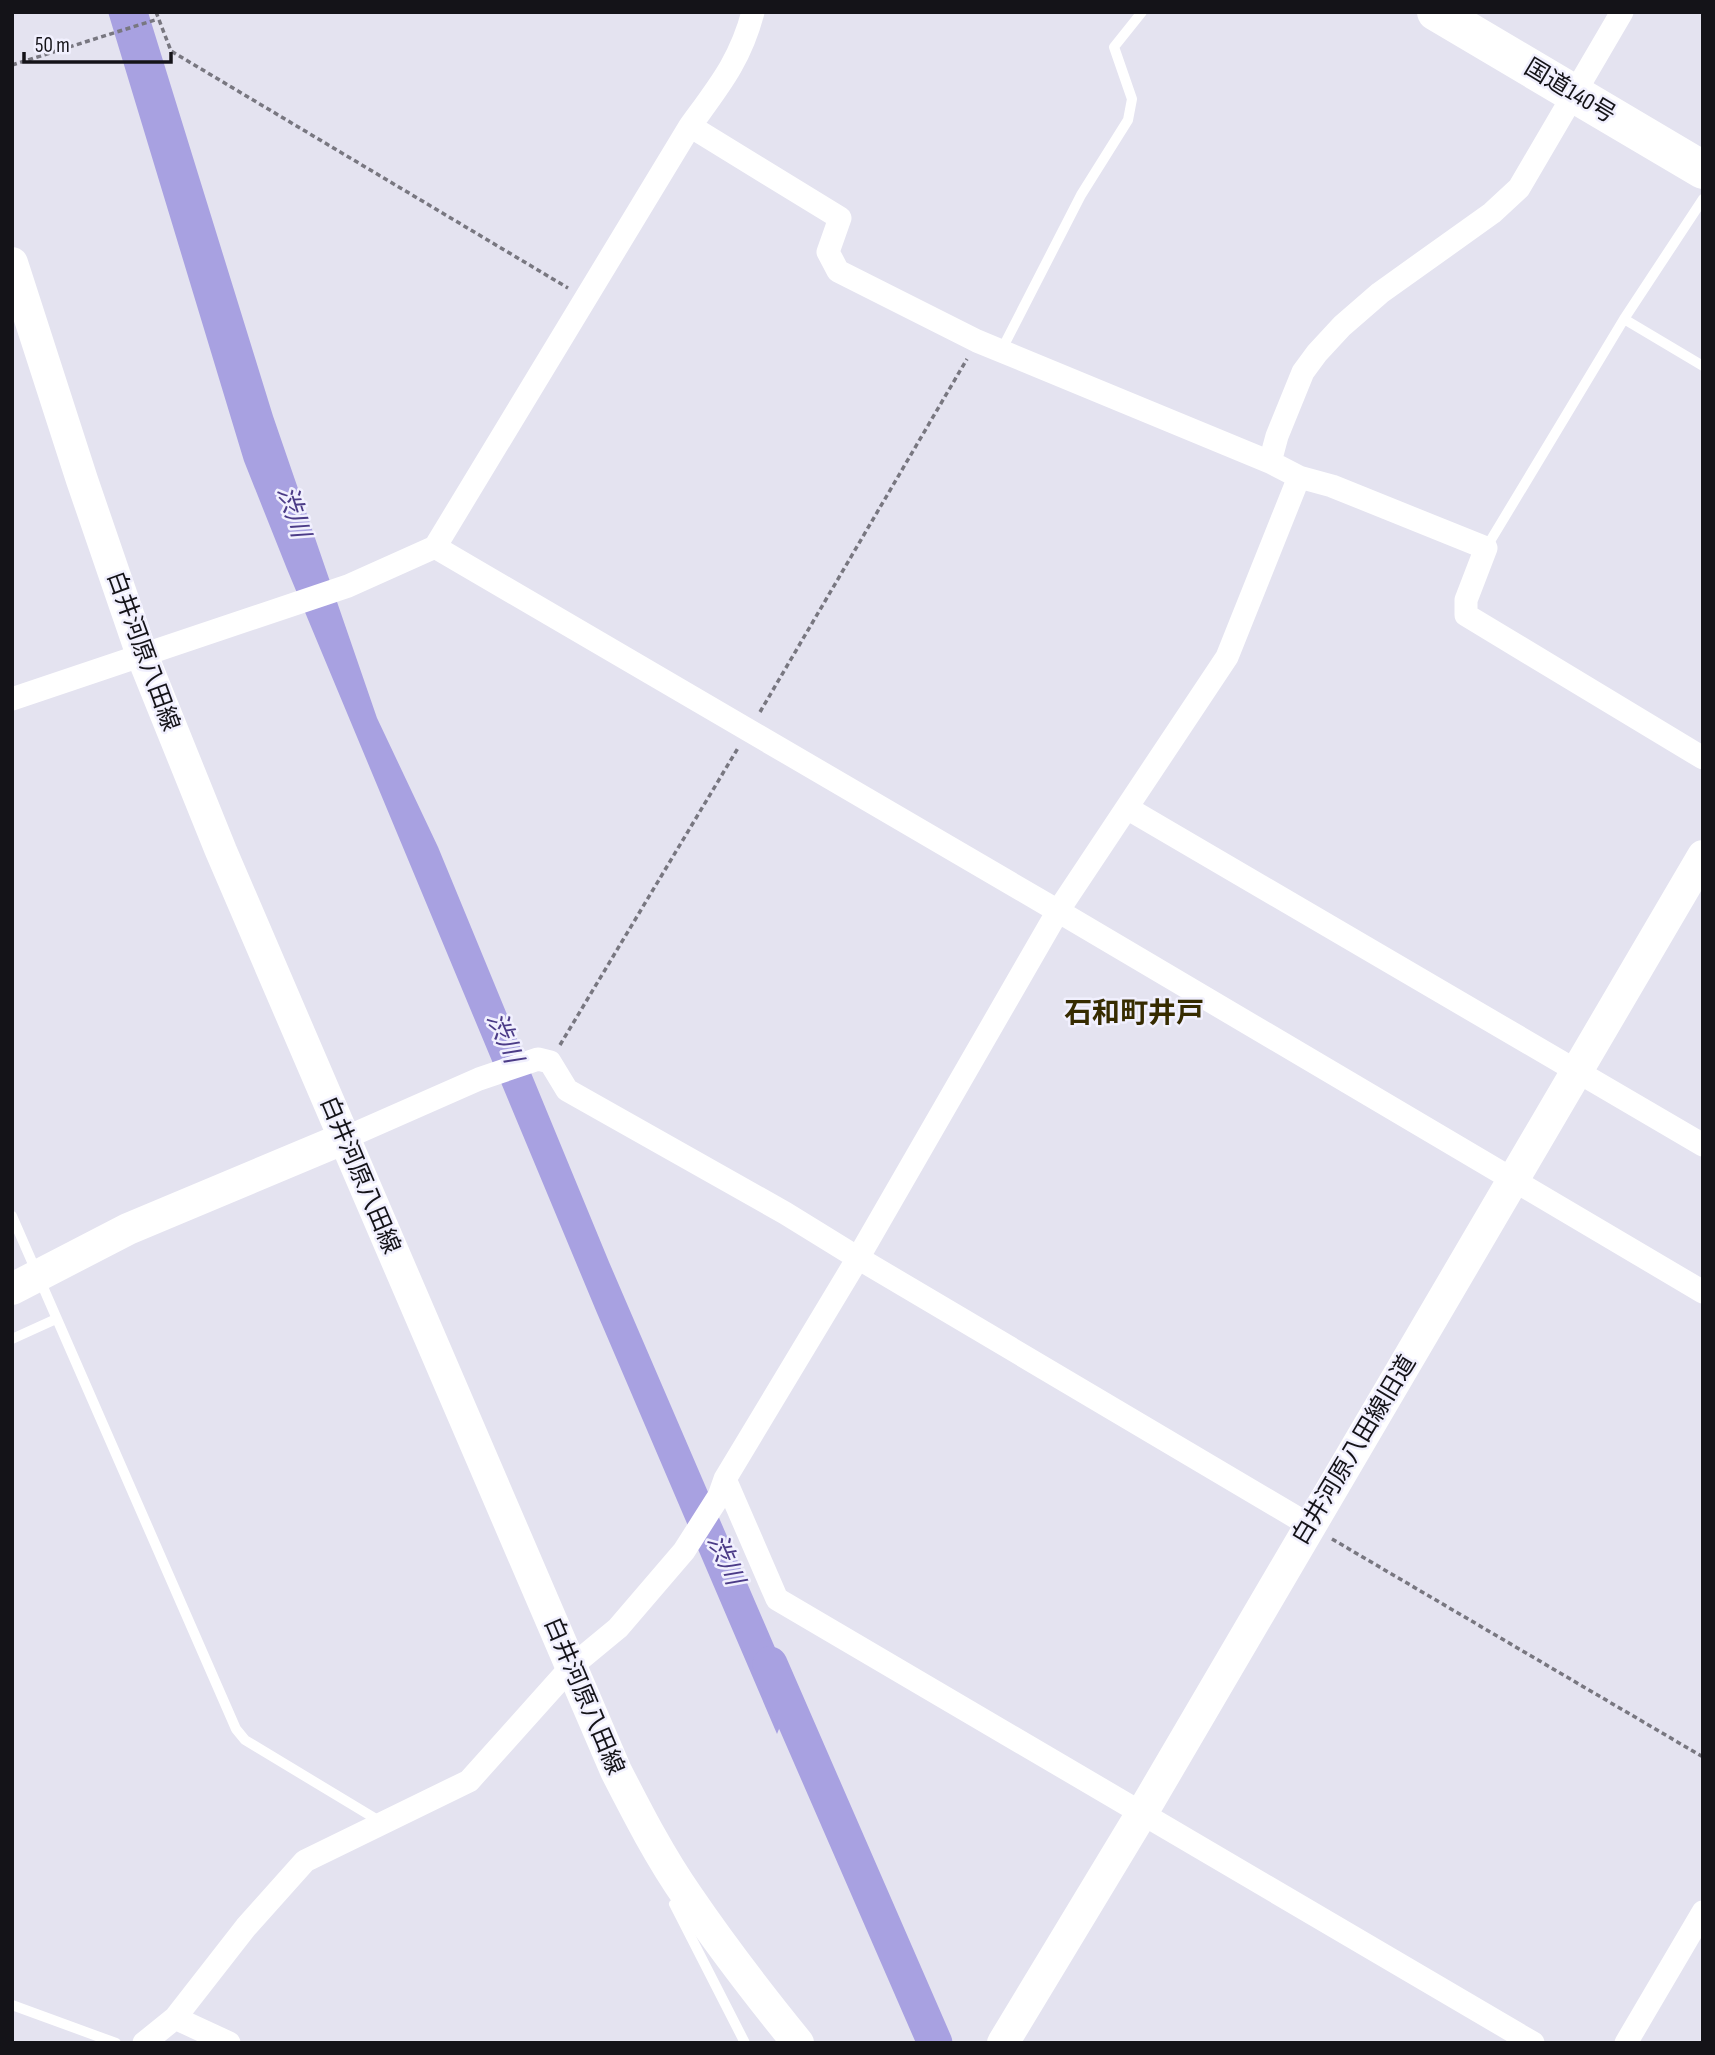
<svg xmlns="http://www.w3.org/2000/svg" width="1715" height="2055" viewBox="0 0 1715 2055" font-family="'Sofia Sans Condensed','Noto Sans JP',sans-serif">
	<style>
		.water { fill: #a8a1e1 }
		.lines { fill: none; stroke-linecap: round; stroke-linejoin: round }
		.river { stroke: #a8a1e1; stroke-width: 35 }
		.path { stroke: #787780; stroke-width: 3.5; stroke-dasharray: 5 3.5; stroke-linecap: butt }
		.lane { stroke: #fff; stroke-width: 10 }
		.street { stroke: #fff; stroke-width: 23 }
		.secondary { stroke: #fff; stroke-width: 32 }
		.highway { stroke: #fff; stroke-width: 38 }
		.labels { text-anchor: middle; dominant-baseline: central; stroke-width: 5; stroke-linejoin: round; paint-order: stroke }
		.street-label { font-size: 24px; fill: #141318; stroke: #f1f0fe }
		.water-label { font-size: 26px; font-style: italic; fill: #4b3b87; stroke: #f1f0fe }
		.quarter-label { font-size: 28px; font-weight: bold; fill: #362b00; stroke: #f1f0fe }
	</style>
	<rect width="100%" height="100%" fill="#e4e3f0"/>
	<!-- water -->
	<path class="water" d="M108,12H148L273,416L377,718L438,847L609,1262L794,1692L777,1734L597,1313L287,569L244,461Z"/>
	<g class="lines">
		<!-- river -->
		<path class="river" d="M770,1664L935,2043"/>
		<!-- path -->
		<path class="path" d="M156,12L171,51L568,288
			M12,65L158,19
			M760,712L967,359
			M560,1045L738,748
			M1332,1539L1703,1757"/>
		<!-- lane -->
		<path class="lane" d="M1624,319L1703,366
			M1001,351L1081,195L1128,120L1132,99L1114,47L1142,12
			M1486,548L1624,319L1703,199
			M12,1216L236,1729L245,1740L381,1822
			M12,1339L56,1319
			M684,1897L674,1904L745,2043
			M12,2005L116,2043"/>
		<!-- street -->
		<path class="street" d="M690,126L840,218L828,252L838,271L977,341L1270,462L1299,477L1332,486L1486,548L1466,600V615L1703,758
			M1270,462L1277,436L1303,372L1317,353L1342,326L1380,293L1492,213L1519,188L1622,12
			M435,547L1058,911L1703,1292
			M12,699L348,586L435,547L690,126C719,86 740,61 753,12
			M1127,808L1703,1145
			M345,1138L479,1079L538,1059L550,1062L567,1090L785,1213L858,1258L1309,1525
			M725,1479L777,1599L1533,2043
			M175,2018L229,2043
			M144,2043L175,2018L246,1927L305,1861L469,1781L572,1666L618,1628L684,1551L719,1496L725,1479L858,1258L1058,911L1227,657L1299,477
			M1626,2043L1703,1912"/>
		<!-- secondary -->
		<path class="secondary" d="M12,263L82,480L142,655L221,851L616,1771C638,1814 660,1857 688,1897C722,1947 759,1995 798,2043
			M12,1289L128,1229L345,1138
			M1003,2043L1142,1813L1703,856"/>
		<!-- highway -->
		<path class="highway" d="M1436,12L1703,170"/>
	</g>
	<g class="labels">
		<!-- street labels -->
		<g class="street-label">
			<text transform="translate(1570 91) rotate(31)">国道140号</text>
			<text transform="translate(143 651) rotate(70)">白井河原八田線</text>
			<text transform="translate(360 1175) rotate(67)">白井河原八田線</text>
			<text transform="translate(1354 1450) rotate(-59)">白井河原八田線旧道</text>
			<text transform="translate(584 1696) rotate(67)">白井河原八田線</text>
		</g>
		<!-- water labels -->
		<g class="water-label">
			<text transform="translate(293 512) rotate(72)">渋川</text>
			<text transform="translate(504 1038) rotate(67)">渋川</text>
			<text transform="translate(725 1560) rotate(66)">渋川</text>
		</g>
		<!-- quarter labels -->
		<g class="quarter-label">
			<text x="1134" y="1013">石和町井戸</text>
		</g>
	</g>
	<!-- border -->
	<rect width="1715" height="2055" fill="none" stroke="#141318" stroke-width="28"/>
	<!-- scale -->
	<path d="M24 52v10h147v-10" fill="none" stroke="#141318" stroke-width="3.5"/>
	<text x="35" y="52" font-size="21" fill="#141318" stroke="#f1f0fe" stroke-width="5" paint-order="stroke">50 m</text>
</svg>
